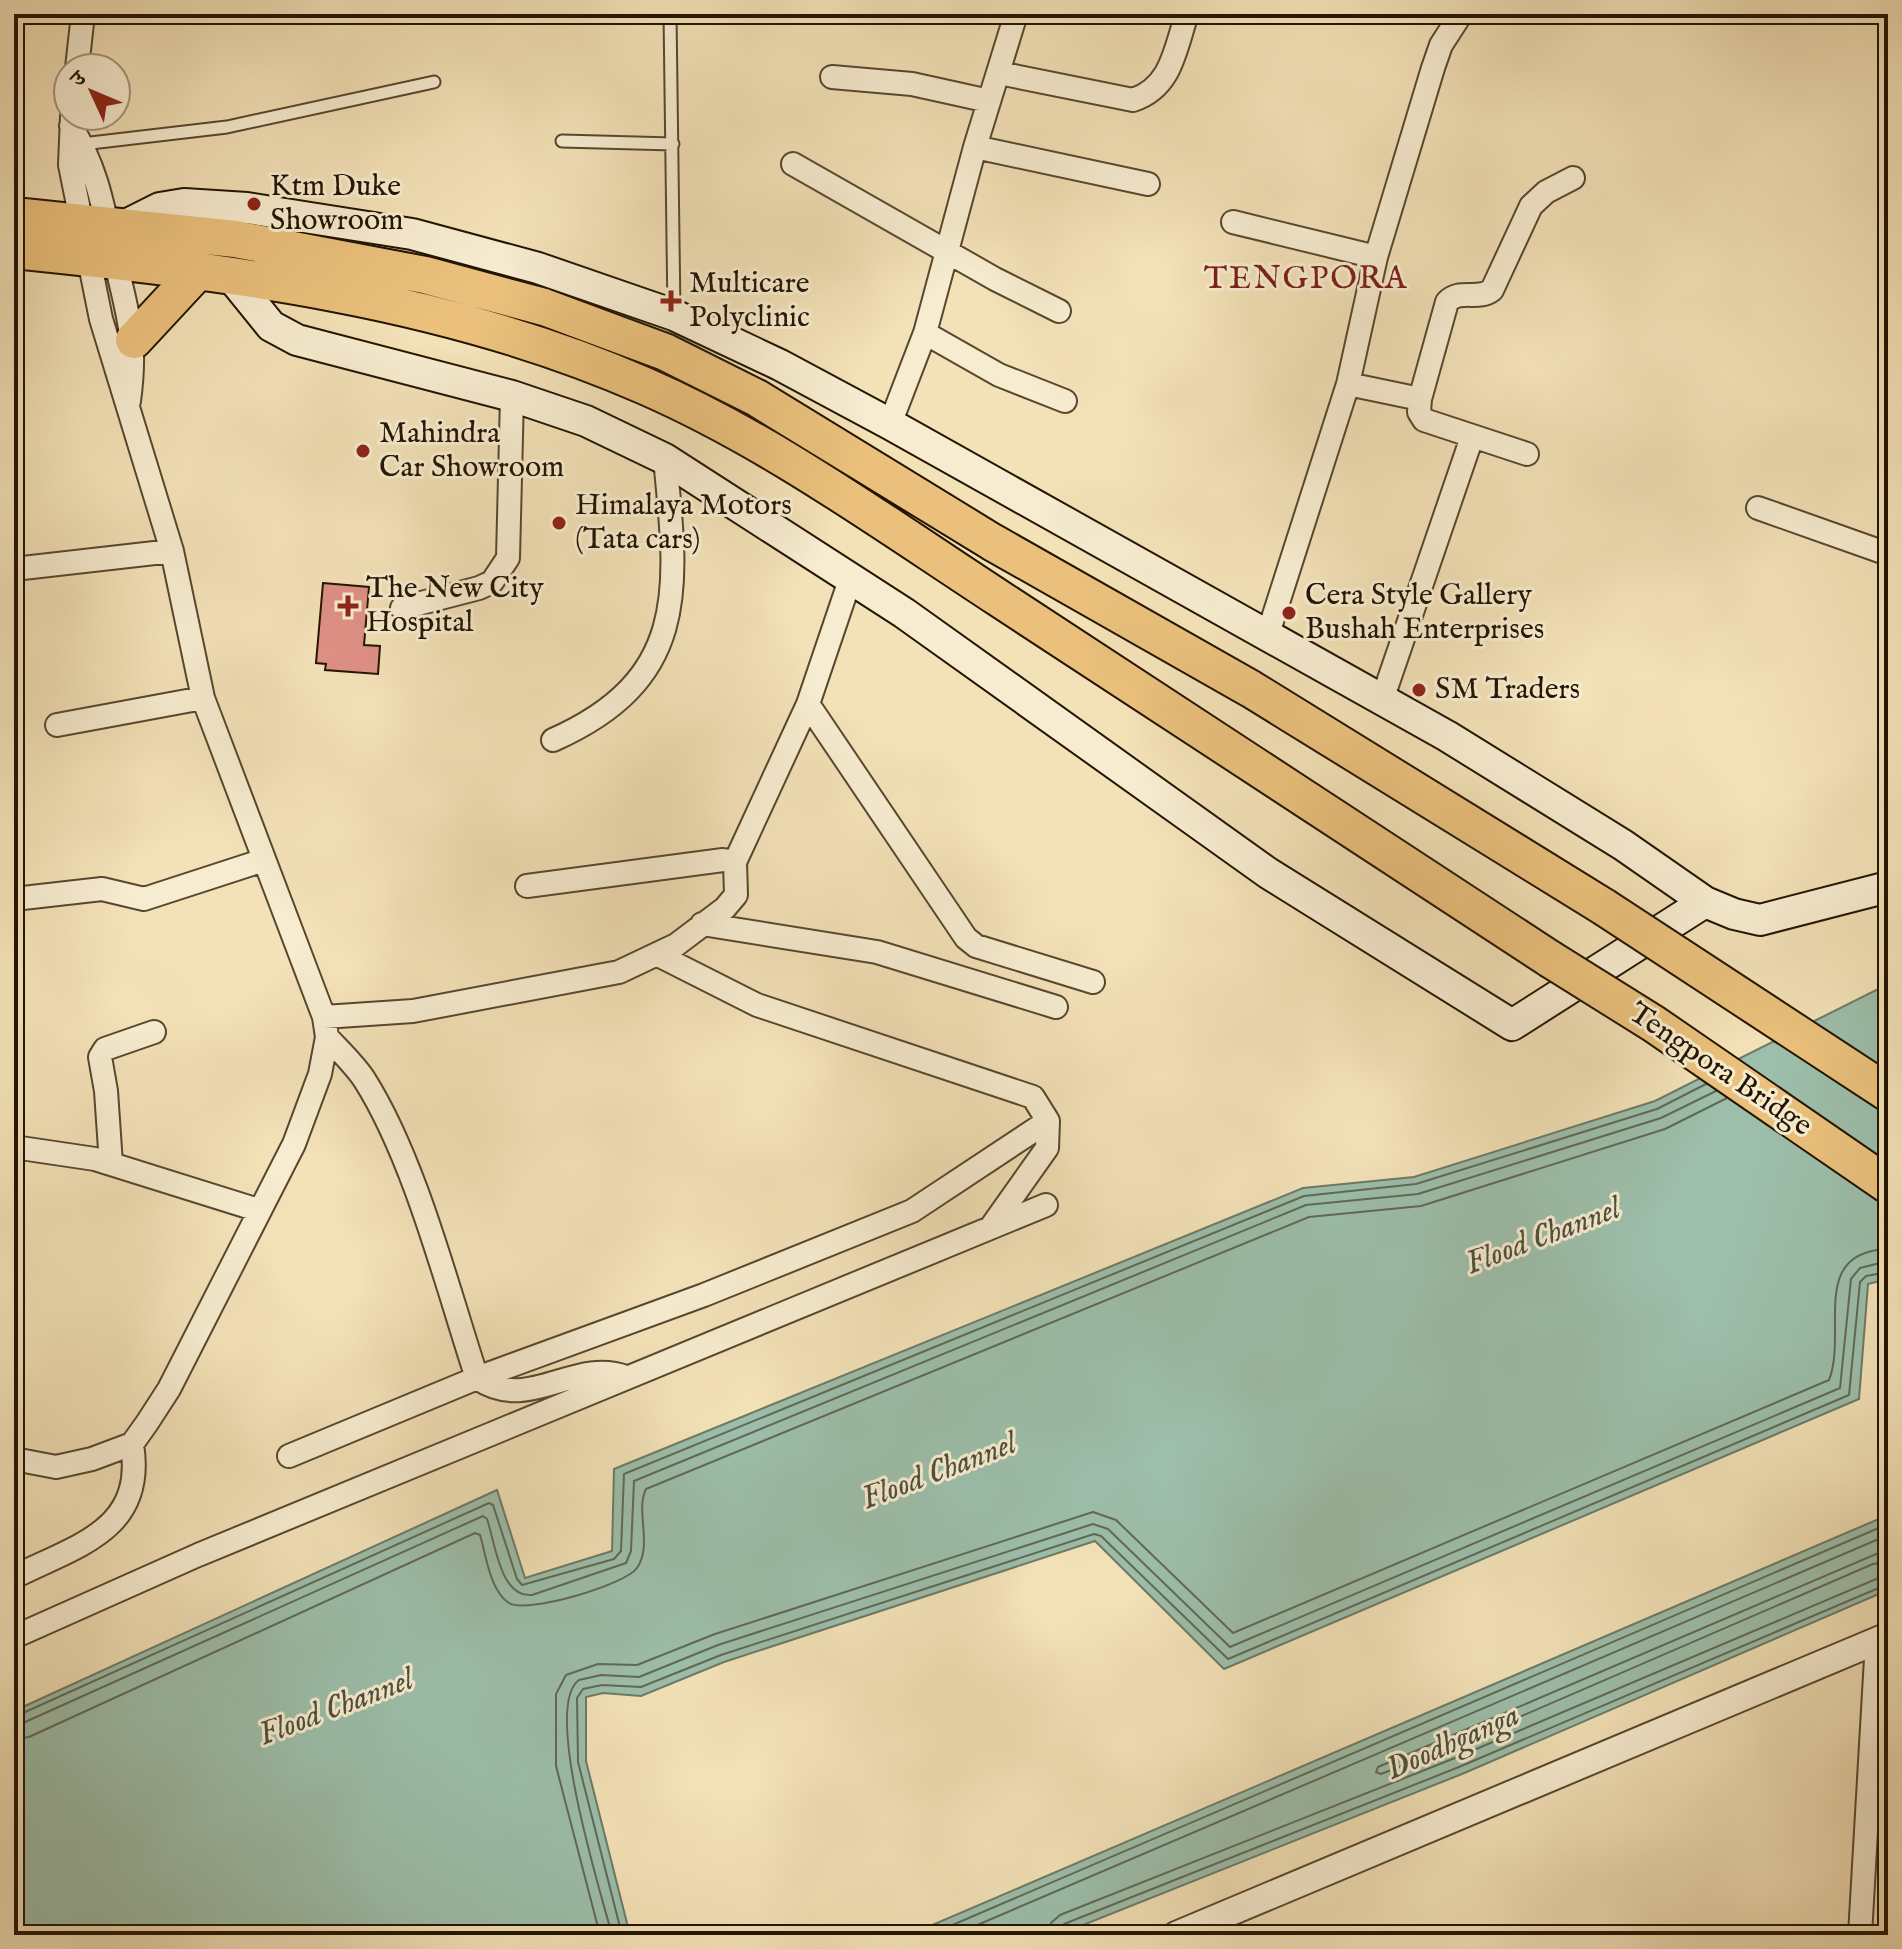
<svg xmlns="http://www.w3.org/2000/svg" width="1902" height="1949" viewBox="0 0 1902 1949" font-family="'IM FELL English','Noto Serif Devanagari',serif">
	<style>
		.water { fill: #9cbeaa; stroke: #6c7a67; stroke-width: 2 }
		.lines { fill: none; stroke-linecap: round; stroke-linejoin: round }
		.shore { stroke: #606956; stroke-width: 2 }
		.building { fill: #df9085; stroke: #231402; stroke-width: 2 }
		.service-casing { stroke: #57472f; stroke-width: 15 }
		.minor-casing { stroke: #57472f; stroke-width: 26 }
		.tertiary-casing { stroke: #57472f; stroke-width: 30 }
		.secondary-casing { stroke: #231402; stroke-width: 34 }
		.trunk-casing { stroke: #231402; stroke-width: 40 }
		.service { stroke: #f7ecd0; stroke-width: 11 }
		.minor { stroke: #f7ecd0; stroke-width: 22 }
		.tertiary { stroke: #f7ecd0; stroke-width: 26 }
		.secondary { stroke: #f7ecd0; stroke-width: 30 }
		.trunk { stroke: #eac07c; stroke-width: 36 }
		.trunk-bridge-casing { stroke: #231402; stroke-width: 40; stroke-linecap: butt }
		.trunk-bridge { stroke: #eac07c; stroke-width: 36 }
		.poi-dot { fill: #8f2418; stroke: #f7ecd0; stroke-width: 3 }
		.labels { text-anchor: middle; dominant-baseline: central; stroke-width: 6; stroke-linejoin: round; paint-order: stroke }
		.poi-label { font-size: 30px; fill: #231402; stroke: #f7ecd0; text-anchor: start }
		.street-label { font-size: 30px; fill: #231402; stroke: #f7ecd0 }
		.neighbourhood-label { font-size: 32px; letter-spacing: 2px; fill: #7a1f14; stroke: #f7ecd0 }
		.water-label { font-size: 32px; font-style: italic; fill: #4d503d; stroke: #f7ecd0 }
	</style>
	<rect width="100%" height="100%" fill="#f3e1b7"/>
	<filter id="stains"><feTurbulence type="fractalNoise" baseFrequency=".0025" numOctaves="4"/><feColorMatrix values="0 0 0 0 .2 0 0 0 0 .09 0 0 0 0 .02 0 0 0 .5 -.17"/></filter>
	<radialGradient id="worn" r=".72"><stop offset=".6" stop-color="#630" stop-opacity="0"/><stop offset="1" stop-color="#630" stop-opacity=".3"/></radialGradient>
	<!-- water -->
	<path class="water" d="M1888,984V1279L1868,1284L1859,1399L1224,1669L1095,1541L724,1662L641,1696L603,1693L586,1697V1761L630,1935H14V1711L497,1490L525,1578L612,1551L614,1469L1303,1188L1414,1177L1655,1101Z
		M1888,1515V1590L1462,1774L1058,1935H909Z"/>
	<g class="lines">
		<!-- shore -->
		<path class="shore" d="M1888,1549L1378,1767L1376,1772L1381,1774L1450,1747L1873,1564L1888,1562
			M14,1717L489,1503L493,1505L517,1579L522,1585L614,1559L621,1551L624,1474L1304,1196L1416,1184L1657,1109L1706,1084
			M14,1727L483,1516L487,1519C495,1542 500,1598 532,1595L626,1563L631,1551L634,1481L1306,1205L1418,1194L1661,1118L1716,1091
			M14,1739L29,1737L475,1533L480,1535C486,1555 490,1591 509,1603C527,1614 625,1585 637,1568C653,1545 635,1511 646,1489L1309,1217L1421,1206L1665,1129L1727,1098
			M600,1935L556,1766V1694L566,1675L598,1664L637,1665L715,1634L1093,1512L1116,1520L1233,1633L1829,1380C1848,1332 1808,1252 1888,1249
			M612,1935C601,1893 542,1706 579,1680L601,1675L639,1677L718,1645L1093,1524L1108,1529L1230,1647L1840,1388L1851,1279L1860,1268L1888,1261
			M622,1935L578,1762L577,1698L583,1689L602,1685L641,1687L721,1655L1094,1534L1101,1536L1228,1659L1849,1395L1860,1282L1866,1276L1888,1272
			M929,1935L1888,1524
			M954,1935L1888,1535
			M1048,1935L1051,1923L1060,1915L1455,1758L1888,1574
			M1058,1935L1064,1924L1459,1767L1888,1584"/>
	</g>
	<!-- building -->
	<path class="building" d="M323,583L369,587L364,645L380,646L378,674L325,670L326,664L316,663Z"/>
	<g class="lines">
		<!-- service casing -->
		<g class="service-casing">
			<path id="service" d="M670,14L674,314
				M562,141L673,144
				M82,144L227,127L434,82"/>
		</g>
		<!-- minor casing -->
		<g class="minor-casing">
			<path id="minor" d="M77,68L83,14
				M999,73L1133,100C1172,87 1175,49 1187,14
				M832,77L912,84L989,101
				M71,126C99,173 103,208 115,260C129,317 137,342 129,401
				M975,147L1148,184
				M793,164L995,279L1059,311
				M1233,222L1376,257
				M925,333L999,375L1065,401
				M1348,384L1420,399L1419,412L1424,420L1527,454
				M1420,399L1447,302C1460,288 1478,301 1492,290L1531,206L1546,192L1573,178
				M890,424L925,333L975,147L1016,14
				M1758,508L1888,554
				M14,569L172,551
				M402,608L479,588L492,582L508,558L512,396
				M1267,637L1348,384L1376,257L1433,68L1441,45L1461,14
				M1382,700L1472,437
				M808,704L966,938L976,946L1093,982
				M57,725L203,698
				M553,740C690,679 678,589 665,459
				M735,862L808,704L851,577
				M14,899L102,889L144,899L264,860
				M702,924L877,952L1056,1007
				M658,955L757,1005L1033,1097L1048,1121L1047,1148L991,1227
				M324,1017L413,1011L619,972L676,945L725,908L736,895L735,862L723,860L527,886
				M327,1037C339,1050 354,1064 364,1079C415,1159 447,1287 477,1378C529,1414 574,1357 626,1377
				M14,1147L95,1159L258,1210
				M111,1164L106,1091L100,1057L105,1049L154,1032
				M289,1456L477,1378L704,1295L912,1211L1048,1121
				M14,1459L56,1467L92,1459L132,1444L147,1423L169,1389L294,1144L320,1074L327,1037L324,1017L203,698L172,551L101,319L70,165L72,116
				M14,1577C78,1545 146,1530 132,1444
				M14,1637L198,1555L1046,1205
				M1860,1935L1877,1641"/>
		</g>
		<!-- tertiary casing -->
		<g class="tertiary-casing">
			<path id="tertiary" d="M1176,1935L1888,1636"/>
		</g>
		<!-- secondary casing -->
		<g class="secondary-casing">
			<path id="secondary" d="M120,228L160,208L184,204L247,208L412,234L538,268L674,315L780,365L890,424L1447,736L1623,845L1705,902L1734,914L1760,920L1888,887
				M229,274L271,326L297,340L512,396L586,421L665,459L904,613L1268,873L1512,1025L1705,902"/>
		</g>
		<!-- trunk casing -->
		<g class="trunk-casing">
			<path id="trunk" d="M14,216L235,239L425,275L544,307L665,352L757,398L992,542L1251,689L1604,907
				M14,250C229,272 445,298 645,386C771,441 885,524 1000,599C1184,719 1367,839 1550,959
				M134,340L199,270"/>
		</g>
		<!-- service -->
		<use href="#service" class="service"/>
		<!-- minor -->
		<use href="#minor" class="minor"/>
		<!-- tertiary -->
		<use href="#tertiary" class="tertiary"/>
		<!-- secondary -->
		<use href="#secondary" class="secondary"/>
		<!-- trunk -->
		<use href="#trunk" class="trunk"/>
		<!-- trunk-bridge casing -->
		<g class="trunk-bridge-casing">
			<path id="trunk-bridge" d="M1604,907L1888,1093
				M1550,959L1654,1024L1888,1185"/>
		</g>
		<!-- trunk-bridge -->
		<use href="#trunk-bridge" class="trunk-bridge"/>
	</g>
	<!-- markers -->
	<g class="poi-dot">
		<circle cx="254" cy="204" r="8"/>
		<path d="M667 289h8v8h8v8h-8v8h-8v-8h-8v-8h8z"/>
		<circle cx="363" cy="451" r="8"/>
		<circle cx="559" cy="523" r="8"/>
		<path d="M344 594h8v8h8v8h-8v8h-8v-8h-8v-8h8z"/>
		<circle cx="1289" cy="613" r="8"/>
		<circle cx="1419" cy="690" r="8"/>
	</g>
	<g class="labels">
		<!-- poi labels -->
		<g class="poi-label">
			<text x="270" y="187">Ktm Duke<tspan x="270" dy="34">Showroom</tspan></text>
			<text x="689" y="284">Multicare<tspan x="689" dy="34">Polyclinic</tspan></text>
			<text x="379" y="434">Mahindra<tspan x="379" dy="34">Car Showroom</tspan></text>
			<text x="575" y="506">Himalaya Motors<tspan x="575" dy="34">(Tata cars)</tspan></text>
			<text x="366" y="589">The New City<tspan x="366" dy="34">Hospital</tspan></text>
			<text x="1305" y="596">Cera Style Gallery<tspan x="1305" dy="34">Bushah Enterprises</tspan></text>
			<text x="1435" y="690">SM Traders</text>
		</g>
		<!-- street labels -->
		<g class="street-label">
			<text transform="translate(1720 1070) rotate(34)">Tengpora Bridge</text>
		</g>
		<!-- neighbourhood labels -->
		<g class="neighbourhood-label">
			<text x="1306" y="279">TENGPORA</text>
		</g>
		<!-- water labels -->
		<g class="water-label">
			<text transform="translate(1543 1237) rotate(-21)">Flood Channel</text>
			<text transform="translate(939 1472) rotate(-21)">Flood Channel</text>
			<text transform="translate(336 1708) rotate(-21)">Flood Channel</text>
			<text transform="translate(1453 1743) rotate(-24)">Doodhganga</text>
		</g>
	</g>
	<!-- margin -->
	<rect width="1902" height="1949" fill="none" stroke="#f3e1b7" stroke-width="48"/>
	<rect x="16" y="16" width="1870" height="1917" fill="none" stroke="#231402" stroke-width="4"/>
	<rect x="24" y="24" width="1854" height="1901" fill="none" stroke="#231402" stroke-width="2"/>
	<!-- north arrow -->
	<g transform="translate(92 92) rotate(314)"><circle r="38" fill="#f7ecd0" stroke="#a2967e" stroke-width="2"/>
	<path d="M0-6L14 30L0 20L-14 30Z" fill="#8f2418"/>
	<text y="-12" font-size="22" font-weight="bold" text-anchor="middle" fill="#231402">उ</text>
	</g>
	<rect width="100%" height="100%" filter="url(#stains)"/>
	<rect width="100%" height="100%" fill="url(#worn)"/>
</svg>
